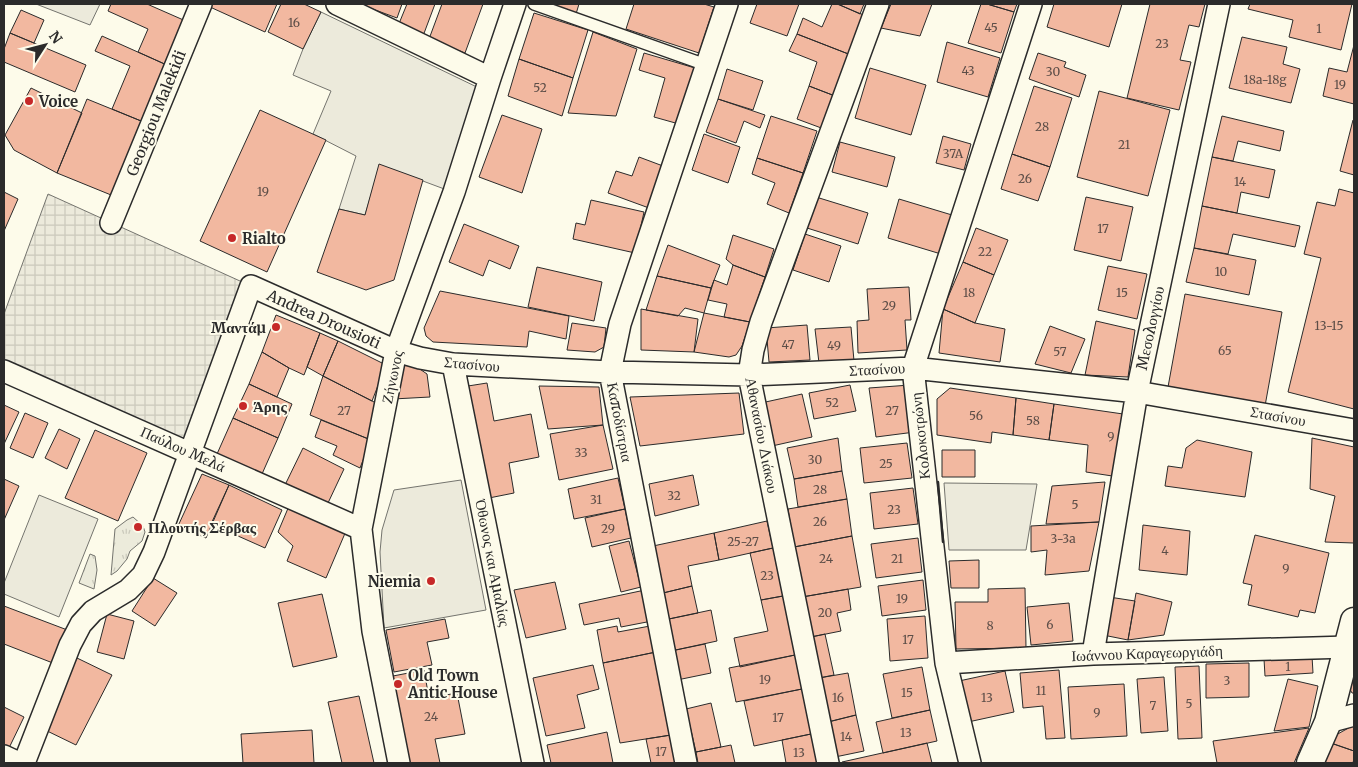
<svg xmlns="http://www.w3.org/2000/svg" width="1358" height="767" viewBox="0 0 1358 767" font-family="Merriweather,serif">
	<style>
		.grass { fill: url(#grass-tufts); stroke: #74746e }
		.parking { fill: #eceadb; stroke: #74746e }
		.plaza { fill: url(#plaza-grid); stroke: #74746e }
		.building { fill: #f2b8a0; stroke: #2b2b2b }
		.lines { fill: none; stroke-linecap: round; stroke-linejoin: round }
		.service-casing { stroke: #2b2b2b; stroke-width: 14 }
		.minor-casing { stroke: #2b2b2b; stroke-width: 24 }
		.tertiary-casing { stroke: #2b2b2b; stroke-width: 29 }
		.service { stroke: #fdfbea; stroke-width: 11 }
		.minor { stroke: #fdfbea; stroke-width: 21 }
		.tertiary { stroke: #fdfbea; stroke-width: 26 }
		.wall { stroke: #2b2b2b; stroke-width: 2.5 }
		.poi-dot { fill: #c62828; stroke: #fdfbea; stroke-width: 2 }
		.labels { text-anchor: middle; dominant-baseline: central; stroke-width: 4; stroke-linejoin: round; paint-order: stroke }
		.number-label { font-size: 12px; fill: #5d4e48 }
		.poi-label { font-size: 15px; font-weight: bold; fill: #2b2b2b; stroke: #fdfbea; text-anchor: start }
		.street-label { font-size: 15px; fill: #2b2b2b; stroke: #fdfbea }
	</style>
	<defs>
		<pattern id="grass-tufts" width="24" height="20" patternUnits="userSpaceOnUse" patternTransform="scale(1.25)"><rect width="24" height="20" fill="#ecebdb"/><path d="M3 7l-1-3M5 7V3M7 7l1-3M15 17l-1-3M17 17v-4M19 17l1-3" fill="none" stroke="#cbcabc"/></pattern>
		<pattern id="plaza-grid" width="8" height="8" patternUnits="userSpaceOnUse" patternTransform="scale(1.25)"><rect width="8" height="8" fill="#eceadb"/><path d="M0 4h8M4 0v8" fill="none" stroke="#cbc9bc"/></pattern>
	</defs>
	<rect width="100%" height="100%" fill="#fdfbea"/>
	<!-- grass -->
	<path class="grass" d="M133,517L143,526L145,532L142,541L130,551L127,559L117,571L111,575L115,529L127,520Z
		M90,554L95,556L97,570L94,589L79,583Z"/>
	<!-- parking -->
	<path class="parking" d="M36,4H100L90,25Z
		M321,12L481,89L447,190L380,165L365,215L339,209L356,156L313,134L331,91L293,75L303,49Z
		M461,480L486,610L384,628L380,552L382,530L394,490Z
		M944,483L1037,484L1026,550H949Z
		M39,495L98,519L59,617L4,594V583Z"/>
	<!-- plaza -->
	<path class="plaza" d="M48,194L251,286L190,453L4,371V314Z"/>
	<!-- building -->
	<path class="building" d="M111,4H147L188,22L169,66L138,52L148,29L108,11Z
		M211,4H277L265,32L210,7Z
		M281,4H304L321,12L303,49L268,32Z
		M359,4H402L397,18Z
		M407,4H435L423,36L398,26Z
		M442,4H483L465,53L429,39Z
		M544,4H579L576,14Z
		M634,4H704L714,7L699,53L626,29Z
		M757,4H799L787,36L750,23Z
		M832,4H837L866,16L851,55L797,34L803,18L822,27Z
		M838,4H864L860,14Z
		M891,4H932L920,36L881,28Z
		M981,4H987L1014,12L1001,53L968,43Z
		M987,4H1017L1014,12Z
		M1054,4H1122L1109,47L1047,27Z
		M1150,4H1205L1199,27L1189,25L1180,60L1191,62L1179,110L1127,98Z
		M1250,4H1352L1341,50L1289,37L1293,20L1248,9Z
		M21,10L44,20L34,43L10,33Z
		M534,13L588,30L573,78L519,59Z
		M593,32L637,49L616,116L568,113Z
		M10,33L86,65L75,92L4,62V49Z
		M797,34L851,55L835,96L809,86L817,62L789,51Z
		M102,36L169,66L146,123L112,109L130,66L95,51Z
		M1242,37L1287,47L1283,64L1300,69L1291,103L1229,88Z
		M947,42L1000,58L988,97L937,82Z
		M1354,45V104L1323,96L1329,68L1347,72Z
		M644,53L695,68L679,124L654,117L665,78L639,70Z
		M1038,53L1066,62L1064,67L1086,75L1079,97L1029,79Z
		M519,59L573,78L562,116L508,96Z
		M870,68L926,85L911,135L855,118Z
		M727,69L763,81L753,110L718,99Z
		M809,86L835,96L824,129L797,119Z
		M1034,86L1072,98L1050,167L1012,154Z
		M31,88L82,113L57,173L14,150L5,135Z
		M1099,91L1170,110L1148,196L1077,177Z
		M87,99L146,123L116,197L57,173Z
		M718,99L765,115L760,128L744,121L736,143L706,132Z
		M260,110L326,140L267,272L200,241Z
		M502,115L542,129L522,193L479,177Z
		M771,116L817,131L803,173L757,158Z
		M1222,116L1284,131L1280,151L1238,141L1233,161L1212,157Z
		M1353,120H1354V175L1340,171Z
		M704,134L740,147L728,183L692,170Z
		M943,136L971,144L964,170L936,163Z
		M840,142L895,157L887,187L832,172Z
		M1012,154L1050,167L1038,201L1001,189Z
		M639,157L663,166L649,208L608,193L616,171L632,176Z
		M1212,157L1275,170L1269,198L1241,192L1237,213L1202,206Z
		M757,158L803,173L789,213L767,204L775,183L752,174Z
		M379,164L423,180L394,280L366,290L317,272L339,209L365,215Z
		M1339,189L1354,193V409L1288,392L1321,258L1304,254L1317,202L1335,206Z
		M4,192L18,199L4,231Z
		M816,197L868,213L858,244L807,228Z
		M1086,197L1133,207L1121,261L1074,250Z
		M899,199L952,215L941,254L888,238Z
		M591,200L644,212L635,253L573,239L576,223L585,225Z
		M1202,206L1300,226L1295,247L1233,234L1228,254L1194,248Z
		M464,224L519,246L510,269L489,260L483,276L449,262Z
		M976,228L1008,240L994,275L963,262Z
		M805,234L841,246L829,282L793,270Z
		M733,235L774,249L765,277L733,265L726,259Z
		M668,245L720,265L711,288L657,276Z
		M1194,248L1256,260L1249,295L1186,282Z
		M963,262L994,275L975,323L943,309Z
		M733,265L765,277L750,322L724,317L727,304L708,300L714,280L727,285Z
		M1108,266L1147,274L1137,319L1098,310Z
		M537,267L602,282L594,321L528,307Z
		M657,276L711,288L704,313L685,308L678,316L646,310Z
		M909,287L911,320H905L907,350L858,353L857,321L869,320L867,289Z
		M440,291L569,316L566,339L529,331L527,347L433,342L426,336L424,328Z
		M1185,294L1282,312L1265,406L1168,387Z
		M641,309L698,319L694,352L641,350Z
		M943,309L975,323L1005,329L1000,362L939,353Z
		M704,313L750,322L742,346L736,355L729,357L694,352Z
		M276,315L320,333L304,375L289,368L262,352Z
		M1096,321L1135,330L1128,377L1085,375Z
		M572,323L606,328L604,347L595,352L567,350Z
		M807,325L810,360L769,362L766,328Z
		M1050,326L1085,339L1071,373L1035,364Z
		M851,327L854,361L819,363L815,329Z
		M320,333L338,341L323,376L307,367Z
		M338,341L386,365L372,401L323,376Z
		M262,352L289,368L277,397L249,384Z
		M403,363L414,365L427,374L430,397L393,399Z
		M323,376L378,404L371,440L310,415Z
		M487,383L494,421L531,414L539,457L509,463L514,493L489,498L468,386Z
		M249,384L292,404L278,438L233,418Z
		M850,385L856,411L814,419L809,393Z
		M910,385L915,432L876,437L869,388Z
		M539,386L599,387L603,425L548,429Z
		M950,388L1016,398L1013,435L992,432L991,443L937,435V399Z
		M739,393L744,434L640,446L630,397Z
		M802,394L812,437L772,446L761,403Z
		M1016,398L1054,404L1049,440L1013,435Z
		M1054,404L1130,415L1119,477L1086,472L1088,445L1049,440Z
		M4,405L19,412L4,444Z
		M25,413L48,423L33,458L10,448Z
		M233,418L278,438L262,474L217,454Z
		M321,420L371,440L360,468L333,455L337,446L315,437Z
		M603,425L613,469L559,480L550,434Z
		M59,429L80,439L67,469L45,458Z
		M95,430L147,453L118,521L65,498Z
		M838,438L842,471L794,479L787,448Z
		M1312,438L1354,447V543L1325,542L1335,496L1310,489Z
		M1197,440L1252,452L1245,497L1165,486L1168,466L1182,468L1186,448Z
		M907,443L912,478L864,483L860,448Z
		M303,448L344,469L328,503L285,485Z
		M942,450H975V477H942Z
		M842,471L847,499L798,507L794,479Z
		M202,474L229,485L206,538L178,526Z
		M693,475L699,505L655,516L649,484Z
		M618,478L625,509L574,519L568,489Z
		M4,479L19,486L4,520Z
		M1105,482L1099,522L1046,524L1052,486Z
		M229,485L282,510L265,548L211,524Z
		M913,488L918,524L874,529L870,493Z
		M847,499L852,536L794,547L788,509Z
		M289,506L346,531L326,578L287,561L293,546L278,532Z
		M625,509L631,538L592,547L585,518Z
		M767,521L773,548L719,560L714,533Z
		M1099,522L1089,571L1045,575L1047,550L1031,552V526Z
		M1143,525L1190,531L1187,575L1139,570Z
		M714,533L719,560L688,566L692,586L663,593L653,546Z
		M1255,535L1329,553L1315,613L1300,610L1298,617L1248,605L1252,585L1243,583Z
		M852,536L861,587L802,597L794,547Z
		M918,538L922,572L876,578L871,544Z
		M629,541L641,587L621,592L609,546Z
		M773,548L783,596L761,600L750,553Z
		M979,560V588H951L949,561Z
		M153,578L177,593L155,626L132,611Z
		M923,580L926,610L882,616L878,586Z
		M555,582L566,629L526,638L514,590Z
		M692,586L698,613L669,619L663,593Z
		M1025,588L1026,648L956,649L955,602H988V589Z
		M848,589L851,610L837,613L841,631L811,637L802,597Z
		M645,590L652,621L621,627L619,618L584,625L579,604Z
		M1136,593L1172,602L1164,635L1128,640Z
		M322,594L337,657L293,667L278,603Z
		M783,596L795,655L740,667L734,638L768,631L761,600Z
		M1109,597L1135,601L1128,640L1103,635Z
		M1069,603L1073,641L1031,645L1027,607Z
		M4,606L70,631L58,665L4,644Z
		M711,610L717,641L671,651L664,620Z
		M107,614L134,621L124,659L97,652Z
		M925,616L928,658L890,661L887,619Z
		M445,619L449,638L427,642L432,665L394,672L386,630Z
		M617,626L618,632L650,626L656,652L603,663L597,630Z
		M825,634L834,675L819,678L811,637Z
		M705,644L711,673L677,680L671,651Z
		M656,652L671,735L620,743L603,663Z
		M1354,652V693H1352L1346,682Z
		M795,655L802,689L736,702L729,668Z
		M1312,656L1313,673L1265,676L1264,659Z
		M77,658L112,675L76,745L41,728Z
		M1249,663V697L1206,698V664Z
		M593,665L599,689L577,695L585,728L546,736L533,678Z
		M1199,666L1202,738L1178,739L1175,667Z
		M922,667L930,710L892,718L883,674Z
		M424,670L429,698L457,693L465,734L435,739L440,763H409L393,676Z
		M1059,670L1065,738L1046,739L1043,706L1023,708L1020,673Z
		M1005,671L1014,712L968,722L959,681Z
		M848,673L856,715L828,722L819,678Z
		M1164,677L1168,731L1141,733L1137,679Z
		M1288,679L1318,686L1309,727L1274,731Z
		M1124,684L1127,736L1071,739L1068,687Z
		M802,689L811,734L754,746L744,701Z
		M359,696L374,763H342L328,702Z
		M711,703L721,747L696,752L686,709Z
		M4,707L24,717L9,748L4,745Z
		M930,710L937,741L883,753L876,722Z
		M856,715L864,751L835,757L828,722Z
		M1354,725V751L1325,741Z
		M1309,728L1294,763H1217L1213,741Z
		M312,730L314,763H243L241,734Z
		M607,732L613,763H551L547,745Z
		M811,734L817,763H786L782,740Z
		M671,735L676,763H651L646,739Z
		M1325,741L1354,751V758L1353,763H1318Z
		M927,743L932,763H843L842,762Z
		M731,745L735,763H698L696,752Z"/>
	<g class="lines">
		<!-- service casing -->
		<g class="service-casing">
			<path id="service" d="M534,4L706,65"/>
		</g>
		<!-- minor casing -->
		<g class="minor-casing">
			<path id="minor" d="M337,4L490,78
				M111,223L201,4
				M453,364L533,763
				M4,371L361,529
				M1093,654L1137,392L1219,4
				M946,663L1093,654L1348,647
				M1328,722L1354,715
				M4,756L19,763
				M24,763L70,645L81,624L93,611L128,590L143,575L154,552L251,286L396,351L420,358L453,364L610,372L749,375L913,368L1137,392L1354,430
				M399,763L373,631L361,529L396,351L454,192L490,78L515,4
				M686,763L610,372L620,324L727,4
				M828,763L749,375L753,350L761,322L878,4
				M970,763L946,663L913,368L1031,4"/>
		</g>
		<!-- tertiary casing -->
		<g class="tertiary-casing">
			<path id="tertiary" d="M1310,763L1328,722L1354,621"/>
		</g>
		<!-- service -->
		<use href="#service" class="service"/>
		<!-- minor -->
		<use href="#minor" class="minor"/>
		<!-- tertiary -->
		<use href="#tertiary" class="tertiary"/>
		<!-- wall -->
		<path class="wall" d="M938,482L943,542"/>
	</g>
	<!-- markers -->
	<g class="poi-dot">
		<circle cx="29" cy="101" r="5"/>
		<circle cx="232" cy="238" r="5"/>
		<circle cx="276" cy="327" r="5"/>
		<circle cx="243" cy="406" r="5"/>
		<circle cx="138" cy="527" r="5"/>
		<circle cx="431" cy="581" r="5"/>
		<circle cx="398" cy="684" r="5"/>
	</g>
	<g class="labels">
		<!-- number labels -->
		<g class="number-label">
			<text x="294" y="22">16</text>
			<text x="991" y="27">45</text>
			<text x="1319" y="28">1</text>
			<text x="1162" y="43">23</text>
			<text x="968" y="70">43</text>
			<text x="1053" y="71">30</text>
			<text x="1265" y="79">18a-18g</text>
			<text x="1340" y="84">19</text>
			<text x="540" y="87">52</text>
			<text x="1042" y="126">28</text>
			<text x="1124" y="144">21</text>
			<text x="953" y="153">37A</text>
			<text x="1025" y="178">26</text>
			<text x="1240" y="181">14</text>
			<text x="263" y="191">19</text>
			<text x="1103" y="228">17</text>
			<text x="985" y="251">22</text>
			<text x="1221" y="271">10</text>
			<text x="969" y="292">18</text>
			<text x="1122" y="292">15</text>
			<text x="889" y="305">29</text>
			<text x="1329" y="325">13-15</text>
			<text x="788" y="344">47</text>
			<text x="834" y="345">49</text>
			<text x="1225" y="350">65</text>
			<text x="1060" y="351">57</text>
			<text x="832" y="402">52</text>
			<text x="344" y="410">27</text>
			<text x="892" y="410">27</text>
			<text x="976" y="415">56</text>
			<text x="1033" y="420">58</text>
			<text x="1111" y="436">9</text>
			<text x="581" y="452">33</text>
			<text x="815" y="459">30</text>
			<text x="886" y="463">25</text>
			<text x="820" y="489">28</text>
			<text x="674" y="495">32</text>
			<text x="596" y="499">31</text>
			<text x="1075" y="504">5</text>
			<text x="894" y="509">23</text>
			<text x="820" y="521">26</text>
			<text x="608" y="528">29</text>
			<text x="1063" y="538">3-3a</text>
			<text x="743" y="541">25-27</text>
			<text x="1165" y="550">4</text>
			<text x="826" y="558">24</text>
			<text x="897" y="558">21</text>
			<text x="1286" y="568">9</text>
			<text x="767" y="575">23</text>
			<text x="902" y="598">19</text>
			<text x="825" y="612">20</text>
			<text x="1050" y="624">6</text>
			<text x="990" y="625">8</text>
			<text x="908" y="639">17</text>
			<text x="1288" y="666">1</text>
			<text x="765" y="679">19</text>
			<text x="1227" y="680">3</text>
			<text x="1041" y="690">11</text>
			<text x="907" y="692">15</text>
			<text x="838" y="697">16</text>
			<text x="987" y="697">13</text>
			<text x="1189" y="703">5</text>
			<text x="1153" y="705">7</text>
			<text x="1097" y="712">9</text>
			<text x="431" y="716">24</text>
			<text x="778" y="717">17</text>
			<text x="906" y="732">13</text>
			<text x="846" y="736">14</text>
			<text x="661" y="751">17</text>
			<text x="799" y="752">13</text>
		</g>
		<!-- poi labels -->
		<g class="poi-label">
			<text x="39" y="101">Voice</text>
			<text x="242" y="238">Rialto</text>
			<text x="266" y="327" text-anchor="end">Μαντάμ</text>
			<text x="253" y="406">Άρης</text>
			<text x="148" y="527">Πλουτής Σέρβας</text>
			<text x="421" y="581" text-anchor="end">Niemia</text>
			<text x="408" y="675">Old Town<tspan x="408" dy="17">Antic House</tspan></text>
		</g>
		<!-- street labels -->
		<g class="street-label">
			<text transform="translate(156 113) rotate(-68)">Georgiou Malekidi</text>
			<text transform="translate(324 319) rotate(24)">Andrea Drousioti</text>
			<text transform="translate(1150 328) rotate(-78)">Μεσολογγίου</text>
			<text transform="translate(472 364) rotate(5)">Στασίνου</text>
			<text transform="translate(877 369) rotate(-3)">Στασίνου</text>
			<text transform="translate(392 377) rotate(-78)">Ζήνωνος</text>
			<text transform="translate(1278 416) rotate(10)">Στασίνου</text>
			<text transform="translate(620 422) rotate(79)">Καποδίστρια</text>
			<text transform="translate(762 435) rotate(79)">Αθανασίου Διάκου</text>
			<text transform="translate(920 436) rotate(-96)">Κολοκοτρώνη</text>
			<text transform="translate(183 449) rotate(24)">Παύλου Μελά</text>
			<text transform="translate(493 563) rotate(79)">Όθωνος και Αμαλίας</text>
			<text transform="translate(1147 653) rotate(-2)">Ιωάννου Καραγεωργιάδη</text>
		</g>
	</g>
	<!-- border -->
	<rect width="1358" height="767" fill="none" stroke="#2b2b2b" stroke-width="10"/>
	<!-- north arrow -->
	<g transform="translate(45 45) rotate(54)" stroke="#fdfbea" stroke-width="4" paint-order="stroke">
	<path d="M0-4L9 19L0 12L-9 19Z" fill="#2b2b2b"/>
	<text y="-8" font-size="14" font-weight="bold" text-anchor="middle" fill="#2b2b2b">N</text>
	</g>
</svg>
